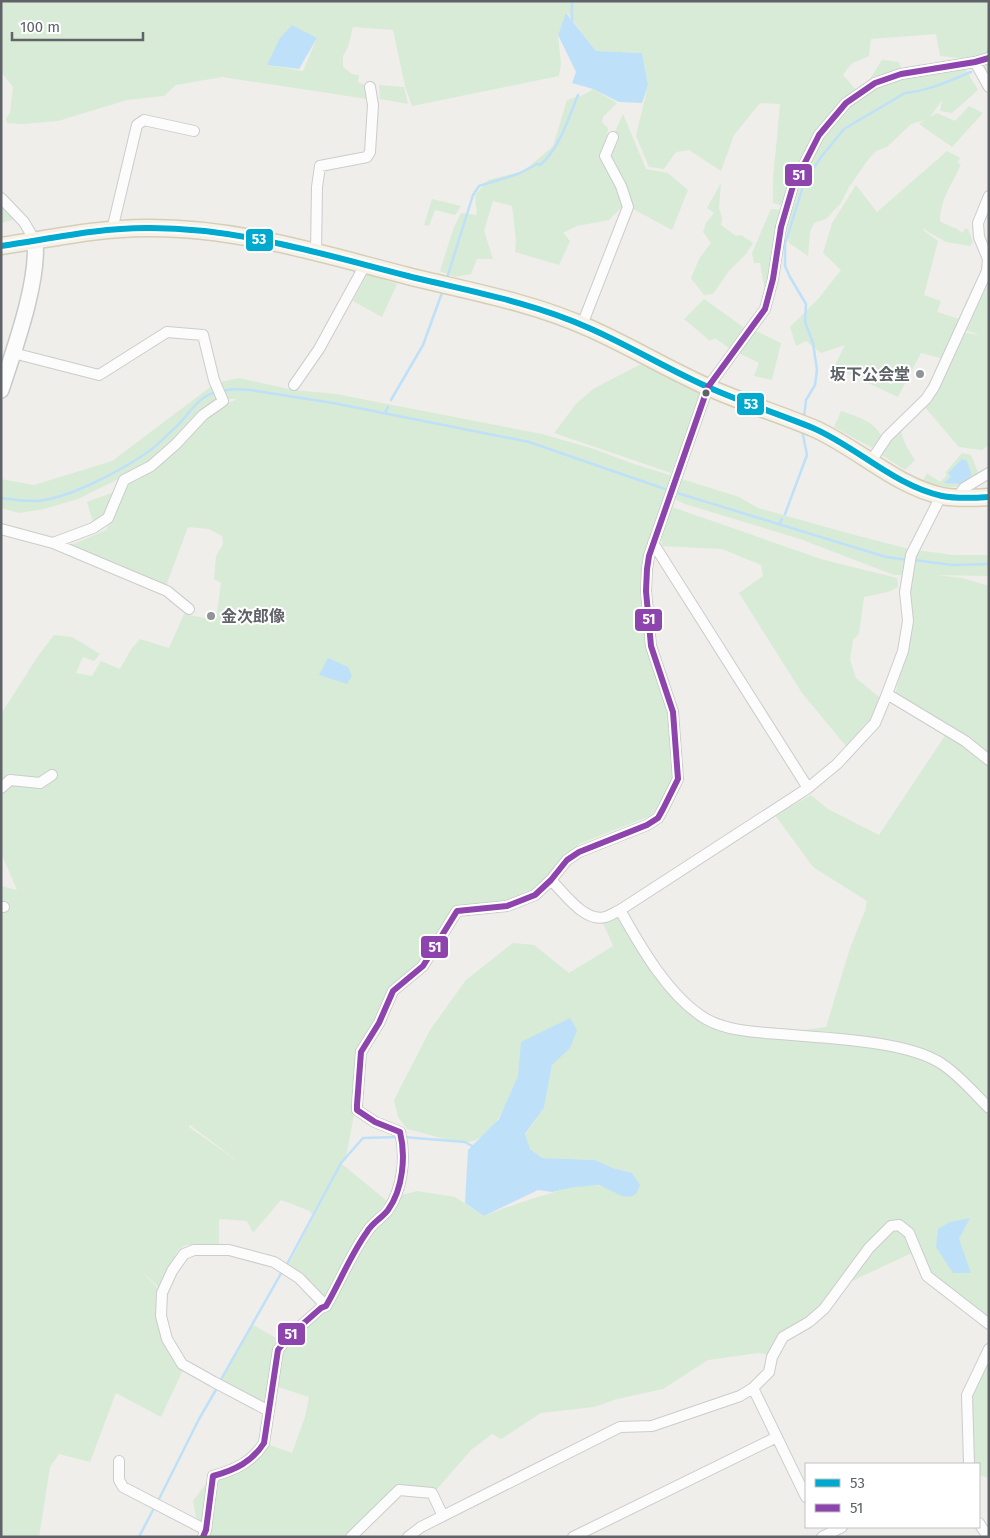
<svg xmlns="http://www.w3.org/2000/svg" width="990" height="1538" viewBox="0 0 990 1538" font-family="'Fira Sans','Noto Sans JP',sans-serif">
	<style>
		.green { fill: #d8ebd6; fill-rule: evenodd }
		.water { fill: #bfe0f9 }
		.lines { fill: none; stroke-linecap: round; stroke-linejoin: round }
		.stream { stroke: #bfe0f9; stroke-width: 2.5 }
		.street-casing { stroke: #cbcccc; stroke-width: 12 }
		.secondary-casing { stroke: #cacacb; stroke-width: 18 }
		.primary-casing { stroke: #d7ceb8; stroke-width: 19 }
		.street { stroke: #fdfcfc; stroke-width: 10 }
		.secondary { stroke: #fdfcfc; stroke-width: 15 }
		.primary { stroke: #f4f2e9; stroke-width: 16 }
		.bus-1-casing { stroke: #fff; stroke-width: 10 }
		.bus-2-casing { stroke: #fff; stroke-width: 10 }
		.bus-1 { stroke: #00a9ce; stroke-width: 6 }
		.bus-2 { stroke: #8e44ad; stroke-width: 6 }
		.poi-dot { fill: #919496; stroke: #fff; stroke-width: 2 }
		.bus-dot { fill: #5f6368; stroke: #fff; stroke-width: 2 }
		.labels { text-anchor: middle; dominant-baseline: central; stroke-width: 4; stroke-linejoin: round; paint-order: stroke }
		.poi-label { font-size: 16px; font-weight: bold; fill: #5f6368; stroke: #fff; text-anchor: end }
		.line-badge { stroke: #fff; stroke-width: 2 }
		.badge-label { font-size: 14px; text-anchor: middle; font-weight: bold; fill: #fff }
	</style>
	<rect width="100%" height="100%" fill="#efeeea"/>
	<!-- green -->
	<path class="green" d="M1,1H989V73L977,60L940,56L936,34L871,39L869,56L851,64L843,75L858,92L844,102L817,129L783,206L773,203V180L780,104L760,103L734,135L721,171L689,150L676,152L664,169L649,167L636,136L648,85L642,53L596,51L567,13L558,35L561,64L559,76L412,106L405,86L393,30L353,27L348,47L343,56V67L352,74L359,75L358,82L365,85L367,99L222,77L176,85L164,96L127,100L58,121L22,124L7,123L6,118L10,113L13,87L1,72ZM317,38L303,71L267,65Z
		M882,60L899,62L902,72L865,87Z
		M964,67L978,90L952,113L940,111L942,100L930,117L937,113L955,121L969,106L983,113L952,147L919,124L925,120L911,124L887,147L876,151L867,161L849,187L841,203L826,219L814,223L810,232L808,256L789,243L785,226L799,183L828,127L847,107L879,85L891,81Z
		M379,85L404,87L408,104L380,99Z
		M593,89L617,103L603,117L602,122L608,128L605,153L623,114L646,169L668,173L688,190L672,230L633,209L625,197V204L609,220L577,226L563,233L570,241L559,265L515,252L516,241L512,206L493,201L484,231L493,259H477L471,274L455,277L440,271L454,227L461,213L477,215L475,195L488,180L524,171L553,146L567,100L583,95Z
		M947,151L960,158L957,163L961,164C952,186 941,196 940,221C947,226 957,227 962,233L965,229H968L973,242L970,246L946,242L925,230L924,227L923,230L938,241L924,295L941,301L937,312L959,319L944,359L921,353L898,397L834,367L845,345L821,353L806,341L796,346L790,327L819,298L841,270L823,253L832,223L856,185L877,212Z
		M721,183L719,208L722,218L721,225L736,236L741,235L753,243L746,254L729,271L713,294L704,295L691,278L699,259L711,243L703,232L706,223L714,213L707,208Z
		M432,199L461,206L455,215L435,210L429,226L424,225Z
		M1,205L15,219L1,223Z
		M771,209L782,210L765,291L760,263H754L752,253Z
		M367,274L397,284L382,317L353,301Z
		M989,284V445L982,450L959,447L923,405L962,332L979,335L966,330L968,319Z
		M704,299L746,329L729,348L715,338L710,341L684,319Z
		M756,331L781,343L772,380L754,376L759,363L739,353Z
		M643,363L701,394L671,473L554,433L576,404L593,389Z
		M239,378L293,390L336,394L542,434L594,449L631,463L739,497L758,508L840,531L909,549L953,555H989V576L936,575L962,578L989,586V1320L927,1276L916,1251L852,1281L863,1258L843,1283L773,1355L758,1353L708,1360L663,1389L617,1399L594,1407L541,1413L501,1439L492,1434L471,1450L437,1489L433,1492L399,1490L357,1537H204L206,1530L196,1517L193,1501L211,1477L231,1471L264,1443L292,1453L305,1417L309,1397L275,1386L265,1409L221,1380L253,1325L281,1341L326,1306L367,1231L397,1196L417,1191L455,1197L484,1216C507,1207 579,1180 600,1186C611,1189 619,1195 630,1197L632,1173L613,1168L595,1160L542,1158L530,1149L523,1138L544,1108L552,1065L525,1060C514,1084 497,1144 464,1142C446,1141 425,1133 407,1129L398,1117L394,1100L430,1030L466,980L513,943L534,945L569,973L613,946L601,918L620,910L674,993L725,1027L774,1034L826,1027L850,948L865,911L867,901L813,867L775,815L811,795L828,809L879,835L948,731L895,695L913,621L910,592L912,575H894L800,539L685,504L669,496L644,563L647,650L671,712L675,779L667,795L650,816L579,844L563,866L535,895L507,906L457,911L423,966L391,997L361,1052L355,1109L346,1157L342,1164L387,1201L368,1223L323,1303L288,1266L327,1191L312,1214L310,1211L281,1200L253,1233L247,1221L219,1219V1245H186L178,1250L159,1288L139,1268L162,1293L161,1316L183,1370L161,1417L116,1393L90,1462L59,1454L50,1467L39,1537H1V886L17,890L1,853V714L38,656L54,635L72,637L100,654L94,661L83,657L76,673L92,676L101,661L120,669L132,648L140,639L169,648L184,614L210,619L217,613L221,583L214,579L216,556L223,544L222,536L209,529L188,527L166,586L69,546L106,530L130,480L199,423L222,406L237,399H225L221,382ZM189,1125H190L243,1165L189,1127Z
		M213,385L220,400L145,466L78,499L44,509L19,513L1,508V479L34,485L112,461Z
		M841,411C858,417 874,421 882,437L872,448L834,427Z
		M900,429L906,446L915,460L905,470L880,454Z
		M962,453L971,455L979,474L962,487H946L923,481L927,473L940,482L947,475L945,473Z
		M117,491L103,520L94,525L87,502Z
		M669,506L824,560L897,578L898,587L888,592L864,597L859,634L853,640L850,660L856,678L880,698L869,721L846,746L802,693L739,593L763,576L761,565L722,549L662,546L661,525Z
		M989,1363V1478H988L979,1475V1464H974L972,1395Z"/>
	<!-- water -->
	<path class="water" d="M566,13L596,51L642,53L648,85L642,103L619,102L593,89L572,83L576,72L558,35Z
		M292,25L317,38L299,69L267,65L280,38Z
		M962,459L967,461L972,475L961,484L944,483L951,476L948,473Z
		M328,658L348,667L352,676L347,684L319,675Z
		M570,1018L577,1030L570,1048L552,1065L544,1108L525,1134L530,1149L542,1158L595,1160L613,1168L632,1173L640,1185L636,1194L630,1197L622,1196L599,1185L575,1187L552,1192L538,1190L484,1216L465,1203L468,1150L499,1119L518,1076L521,1042Z
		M970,1218L959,1239L971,1273H953L936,1247L938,1229L950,1222Z"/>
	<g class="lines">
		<!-- stream -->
		<path class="stream" d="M572,22V3L573,1
			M987,54L989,46
			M447,278L473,195L479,186L518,174L537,164L540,165C560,148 568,119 578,95
			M222,391L233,389L250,390L333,403L529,442L668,490
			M391,400L423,345L443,290
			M385,413L388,407
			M804,417L806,400L815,385L817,370L813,343L805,322L806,304L790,277L785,266V244L804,183L821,157L844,129L905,93C928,91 949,81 971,72
			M674,492L886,557L908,560
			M1,498C13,500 24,501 36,501C68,499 118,472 145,454C156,447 167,435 177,426C190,413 198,396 217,392
			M785,514L807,455L802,430
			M779,524L782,519
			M914,560L952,565L989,564
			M403,1137L465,1142L474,1147
			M286,1266L341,1163L363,1138L398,1137
			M219,1383L283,1270
			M157,1503L199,1419L217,1388
			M139,1537L154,1508"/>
		<!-- street casing -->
		<g class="street-casing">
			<path id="street" d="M975,62L989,87
				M1,198L24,222L35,241
				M112,230L137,125L144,120L194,131
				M316,252L317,187L320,166L367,157L370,152L373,105L370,87
				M582,325L628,207L621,186L605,156L613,137
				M13,353L99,375L167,332L203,335L214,380L223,401L203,415L176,444L151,466L124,480L108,518L93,528L53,543
				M294,385L319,349L365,265
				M871,461L887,437L926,399L934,387L987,271L988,259L979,237L978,223L989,196
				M958,497L964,488L989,473
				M1,529L53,543L98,562L167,591L189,609
				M653,543L808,788
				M887,694L965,741L989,760
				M1,788L10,780L40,783L52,775
				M551,880C564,893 585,923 605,917C610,916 615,912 620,910L808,788L837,764L875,723L887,694L903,651L908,621L905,592L911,555L941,496
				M1,907H4
				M620,910C640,946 669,997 706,1019C728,1031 754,1032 779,1034C822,1038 907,1040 942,1064C960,1076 974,1093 989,1108
				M753,1388L806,1497
				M269,1411L214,1382L182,1364L167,1339L161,1316L162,1293L172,1271L184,1254L194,1250H229L274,1262L299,1278L326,1306
				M119,1461V1480L123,1487L206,1530
				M969,1464L967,1395L989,1349
				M979,1523L988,1537
				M203,1537L206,1530L213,1476C235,1470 252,1462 264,1443L278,1350L287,1338L321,1308L326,1306C340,1282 351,1254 367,1232C372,1223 382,1218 388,1210C403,1189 406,1156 400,1132L375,1122L357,1110V1105L361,1052L379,1023L393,991L423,966L457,911L507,906L535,895L551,880L567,860L579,852L647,825L658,818L663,809L678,779L673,712L651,646L646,591L647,569L649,556L708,387L765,309L773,279L781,227L793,186L819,135L846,103L875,83L901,74L975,62L989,58
				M351,1537L399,1490L432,1493L443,1516
				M408,1537L421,1527L620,1427L652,1426L740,1396L753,1388L769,1372L772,1357L783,1337L809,1322L824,1309L869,1248L891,1226L899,1225L909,1233L927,1276L989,1324
				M573,1537L777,1437
				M822,1537L842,1527"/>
		</g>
		<!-- secondary casing -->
		<g class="secondary-casing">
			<path id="secondary" d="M1,390C14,350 39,282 35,241"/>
		</g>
		<!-- primary casing -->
		<g class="primary-casing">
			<path id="primary" d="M1,246C49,239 98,228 146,228C236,227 322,254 408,276C468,291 532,302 589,328C630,346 669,370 710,388C744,403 779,414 813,428C857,447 895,486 942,496C957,499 974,498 989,497"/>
		</g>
		<!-- street -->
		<use href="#street" class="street"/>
		<!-- secondary -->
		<use href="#secondary" class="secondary"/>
		<!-- primary -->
		<use href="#primary" class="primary"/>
		<!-- bus-1 casing -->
		<g class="bus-1-casing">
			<path id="bus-1" d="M1,246C49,239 98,228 146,228C236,227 322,254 408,276C468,291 532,302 589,328C630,346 669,370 710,388C744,403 779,414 813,428C857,447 895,486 942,496C957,499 974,498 989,497"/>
		</g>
		<!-- bus-2 casing -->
		<g class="bus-2-casing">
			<path id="bus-2" d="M203,1537L206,1530L213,1476C235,1470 252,1462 264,1443L278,1350L287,1338L321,1308L326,1306C340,1282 351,1254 367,1232C372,1223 382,1218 388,1210C403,1189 406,1156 400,1132L375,1122L357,1110V1105L361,1052L379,1023L393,991L423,966L457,911L507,906L535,895L551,880L567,860L579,852L647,825L658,818L663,809L678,779L673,712L651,646L646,591L647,569L649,556L708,387L765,309L773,279L781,227L793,186L819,135L846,103L875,83L901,74L975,62L989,58"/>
		</g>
		<!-- bus-1 -->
		<use href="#bus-1" class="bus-1"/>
		<!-- bus-2 -->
		<use href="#bus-2" class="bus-2"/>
	</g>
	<!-- markers -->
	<g class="poi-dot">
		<circle cx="920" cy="374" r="5"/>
		<circle cx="211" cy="616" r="5"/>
	</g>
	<circle class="bus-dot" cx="706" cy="393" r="4.5"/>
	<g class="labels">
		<!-- poi labels -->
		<g class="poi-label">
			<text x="910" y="374">坂下公会堂</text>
			<text x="221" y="616" text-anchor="start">金次郎像</text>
		</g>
	</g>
	<g class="line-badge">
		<rect x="784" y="163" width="29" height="24" rx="5" fill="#8e44ad"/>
		<rect x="245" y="228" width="29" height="24" rx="5" fill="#00a9ce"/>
		<rect x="736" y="392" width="29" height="24" rx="5" fill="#00a9ce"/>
		<rect x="634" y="608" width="29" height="24" rx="5" fill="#8e44ad"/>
		<rect x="420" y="935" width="29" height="24" rx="5" fill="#8e44ad"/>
		<rect x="277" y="1322" width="29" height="24" rx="5" fill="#8e44ad"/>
	</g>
	<g class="badge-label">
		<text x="799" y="180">51</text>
		<text x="259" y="244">53</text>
		<text x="751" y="409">53</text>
		<text x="649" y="624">51</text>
		<text x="435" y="952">51</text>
		<text x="291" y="1339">51</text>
	</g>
	<!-- border -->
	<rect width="990" height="1538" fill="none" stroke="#5f6368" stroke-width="5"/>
	<!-- legend -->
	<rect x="805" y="1463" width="175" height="65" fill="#ffffff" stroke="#bfc1c3"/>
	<rect x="815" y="1479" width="25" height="8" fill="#00a9ce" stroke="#bfc1c3"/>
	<text x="850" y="1488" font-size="15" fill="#5f6368">53</text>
	<rect x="815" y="1504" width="25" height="8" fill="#8e44ad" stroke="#bfc1c3"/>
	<text x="850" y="1513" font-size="15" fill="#5f6368">51</text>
	<!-- scale -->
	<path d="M12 32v8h131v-8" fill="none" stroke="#5f6368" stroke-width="2.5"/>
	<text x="20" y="32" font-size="15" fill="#5f6368" stroke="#ffffff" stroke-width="4" paint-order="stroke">100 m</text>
</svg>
